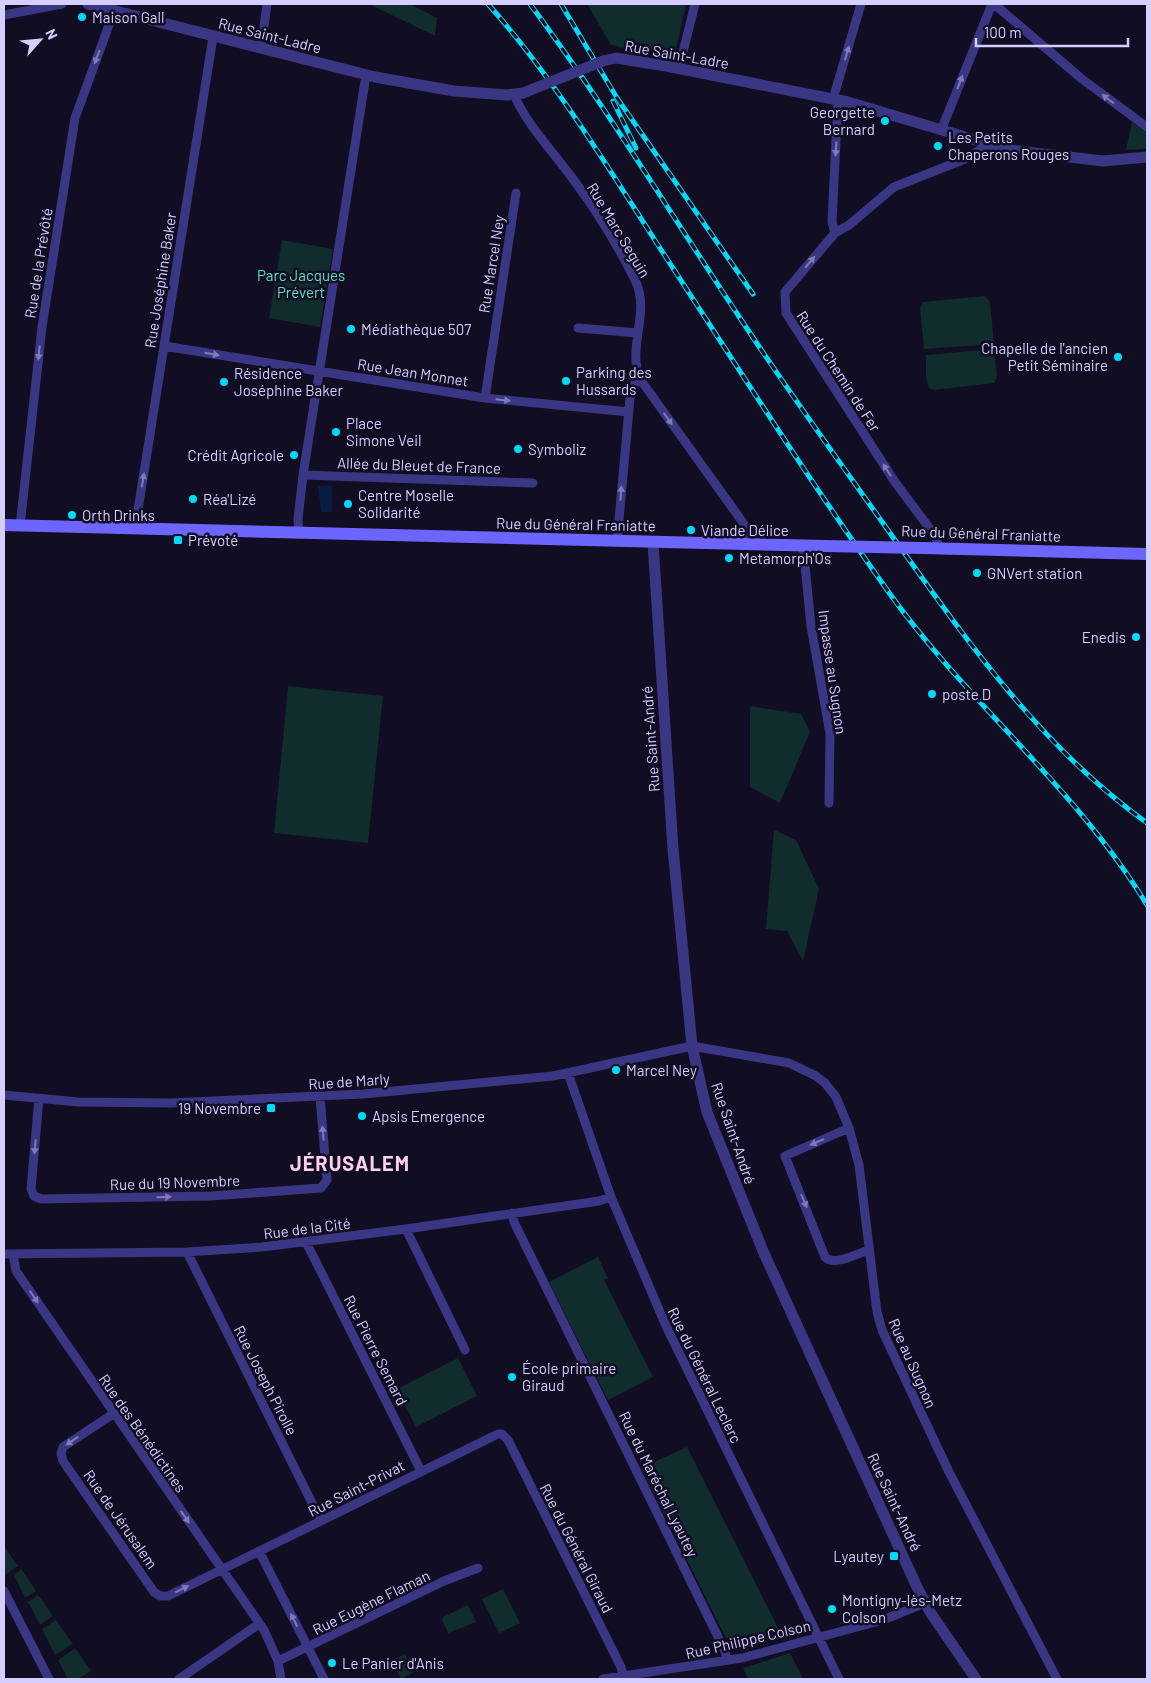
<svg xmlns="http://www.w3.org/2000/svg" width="1151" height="1683" viewBox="0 0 1151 1683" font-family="Barlow,sans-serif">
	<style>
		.green { fill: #102c2c }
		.water { fill: #081b40 }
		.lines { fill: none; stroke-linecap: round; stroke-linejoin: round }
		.minor { stroke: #3b3683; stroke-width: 9 }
		.tertiary { stroke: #3b3683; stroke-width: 11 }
		.secondary { stroke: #6c65ff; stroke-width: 12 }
		.rail-casing { stroke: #00daf9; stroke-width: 5 }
		.rail { stroke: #110d22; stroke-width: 3; stroke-dasharray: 9; stroke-linecap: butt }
		.tertiary-bridge { stroke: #3b3683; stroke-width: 11 }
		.secondary-bridge { stroke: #6c65ff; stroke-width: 12 }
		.oneway { fill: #807abb }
		.poi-dot { fill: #00daf9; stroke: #110d22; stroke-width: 2 }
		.labels { text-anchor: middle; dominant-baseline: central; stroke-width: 5; stroke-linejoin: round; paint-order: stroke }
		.poi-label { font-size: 15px; fill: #d5ceff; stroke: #110d22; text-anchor: start }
		.street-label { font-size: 15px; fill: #d5ceff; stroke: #110d22 }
		.park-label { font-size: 15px; fill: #56e3c3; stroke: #110d22 }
		.district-label { font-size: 20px; font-weight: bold; letter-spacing: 1px; fill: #ffd0ed; stroke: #110d22 }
	</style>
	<rect width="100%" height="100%" fill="#110d22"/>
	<!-- green -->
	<path class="green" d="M369,4H410L437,18L435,36Z
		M587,4H686L674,59L611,45Z
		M1132,122L1147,132V149L1126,150Z
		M282,240L333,249L320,327L269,318Z
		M985,296L990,302L994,344L924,349L920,307L923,302Z
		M994,349L997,377L994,383L934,390L929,388L926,378V355Z
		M288,686L383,696L368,843L274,833Z
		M750,706L801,714L810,732L780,803L750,787Z
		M774,830L796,840L819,889L803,961L787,931L766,929Z
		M598,1257L608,1278L604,1280L653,1377L608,1400L549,1282Z
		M458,1358L477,1396L416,1427L397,1389Z
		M687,1447L782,1636L738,1647L726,1638L641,1468Z
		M4,1548L6,1549L18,1566L5,1575Z
		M21,1569L36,1591L25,1598L14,1575Z
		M503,1589L520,1623L499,1633L482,1599Z
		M38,1595L53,1616L40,1625L28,1602Z
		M468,1605L476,1622L448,1633L442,1620L443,1617Z
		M56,1620L73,1644L55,1655L42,1629Z
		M75,1648L91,1671L78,1679H68L58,1660Z
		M790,1653L803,1679H748L743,1668Z
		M405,1655L414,1672L401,1679L392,1662L395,1658Z"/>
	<!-- water -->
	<path class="water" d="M318,486H332V512H321Z"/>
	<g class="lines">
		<!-- minor -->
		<path class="minor" d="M994,4L1082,79L1147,127
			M4,15L62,4
			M261,48L267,4
			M679,68L695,4
			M514,95C528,126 550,148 570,175C595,208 618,245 636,282C650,313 627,348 640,379L744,524L747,544
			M833,99L861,4
			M942,128L992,4
			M835,233L832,222L838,100
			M578,328L638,333
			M164,346L485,398L629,412
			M485,398L516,193
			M303,475L533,483
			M20,526L42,327L75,118L109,25L112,4
			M135,529L213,37
			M299,534L298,519L303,475L366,75
			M617,542L630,398L635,383L640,379
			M803,545L811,626L830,734L829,803
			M939,548L936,537L895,482L786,313L785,292L835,233L849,225L894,187L965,159L983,148L984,144
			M568,1073L611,1197L666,1326L839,1679
			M4,1095L78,1102L171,1103L363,1094L553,1076L692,1046L789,1063L816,1076L825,1083L836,1097L849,1128L859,1165L877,1312L882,1330L949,1472L1057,1679
			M39,1098L31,1189L34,1196L41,1199L211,1196L321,1188L327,1180L320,1097
			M849,1128L785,1156L825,1257C834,1267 858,1253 869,1250
			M512,1213L514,1222L725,1651L727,1660
			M406,1229L465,1350
			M306,1242L421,1471
			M187,1252L321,1521
			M4,1254L187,1252L262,1247L406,1229L599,1201L611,1197
			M13,1254L16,1271L264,1630L278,1661L281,1679
			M113,1414L63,1447L61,1454L63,1461L154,1592L160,1596H168L498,1434H502L508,1440L621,1667L623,1676
			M259,1551L324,1679
			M4,1591L49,1679
			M278,1661L444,1581L478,1568
			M179,1679L259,1624
			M603,1679L742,1658L883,1620L925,1603"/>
		<!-- tertiary -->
		<path class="tertiary" d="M88,4L375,77L454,91L507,95L523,93
			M603,61L616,58L666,66L848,102L1009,150L1103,161L1147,157
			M653,543L673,849L692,1046L707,1112L763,1251L917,1587L930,1612L976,1679"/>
		<!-- secondary -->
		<path class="secondary" d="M4,525L825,546
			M922,548L1147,554"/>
		<!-- rail casing -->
		<g class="rail-casing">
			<path id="rail" d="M488,4C552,76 604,161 656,242C733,360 808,479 890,594C968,703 1077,789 1147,905
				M530,4C605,105 670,213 740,318C786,388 836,457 885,526C963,635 1037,744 1147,823
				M561,4L617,98L753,294
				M613,101L636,148"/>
		</g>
		<!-- rail -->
		<use href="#rail" class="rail"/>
		<!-- tertiary-bridge -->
		<path class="tertiary-bridge" d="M523,93L603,61"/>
		<!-- secondary-bridge -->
		<path class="secondary-bridge" d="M825,546L922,548"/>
	</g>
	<!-- one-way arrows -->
	<defs><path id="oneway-solid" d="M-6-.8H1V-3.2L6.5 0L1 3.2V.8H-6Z" transform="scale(1.25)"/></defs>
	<g class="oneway">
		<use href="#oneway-solid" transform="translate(847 53) rotate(-74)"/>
		<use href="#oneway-solid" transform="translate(97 57) rotate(111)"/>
		<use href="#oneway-solid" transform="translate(960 82) rotate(-69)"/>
		<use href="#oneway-solid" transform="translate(1108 99) rotate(-143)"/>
		<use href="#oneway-solid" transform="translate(836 149) rotate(93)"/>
		<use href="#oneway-solid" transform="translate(810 262) rotate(-50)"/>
		<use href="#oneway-solid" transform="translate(39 353) rotate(96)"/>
		<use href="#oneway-solid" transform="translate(212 354) rotate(10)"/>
		<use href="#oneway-solid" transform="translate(503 400) rotate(6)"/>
		<use href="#oneway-solid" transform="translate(668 419) rotate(54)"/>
		<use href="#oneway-solid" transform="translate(887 470) rotate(-123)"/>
		<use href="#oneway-solid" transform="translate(143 480) rotate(-81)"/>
		<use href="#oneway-solid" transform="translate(621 493) rotate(-86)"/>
		<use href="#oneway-solid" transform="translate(323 1133) rotate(-95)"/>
		<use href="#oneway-solid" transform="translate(817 1142) rotate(157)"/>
		<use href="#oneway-solid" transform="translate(35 1147) rotate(95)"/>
		<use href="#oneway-solid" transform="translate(164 1197) rotate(-1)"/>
		<use href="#oneway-solid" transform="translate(804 1201) rotate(67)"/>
		<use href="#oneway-solid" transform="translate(34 1297) rotate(56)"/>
		<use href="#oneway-solid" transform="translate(72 1441) rotate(146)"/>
		<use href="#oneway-solid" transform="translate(185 1517) rotate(55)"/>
		<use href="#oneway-solid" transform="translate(182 1589) rotate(-26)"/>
		<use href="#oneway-solid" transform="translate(294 1620) rotate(-117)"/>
	</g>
	<!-- markers -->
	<g class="poi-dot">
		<circle cx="82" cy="17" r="5"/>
		<circle cx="885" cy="121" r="5"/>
		<circle cx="938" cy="146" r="5"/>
		<circle cx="351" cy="329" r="5"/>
		<circle cx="1118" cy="357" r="5"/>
		<circle cx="566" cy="381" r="5"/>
		<circle cx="224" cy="382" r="5"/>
		<circle cx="336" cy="432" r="5"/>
		<circle cx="518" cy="449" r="5"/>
		<circle cx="294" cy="455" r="5"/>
		<circle cx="193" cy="499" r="5"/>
		<circle cx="348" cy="504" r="5"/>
		<circle cx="72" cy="515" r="5"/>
		<circle cx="691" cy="530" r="5"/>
		<rect x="173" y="535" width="10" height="10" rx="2.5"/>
		<circle cx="729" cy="558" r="5"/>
		<circle cx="977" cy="573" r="5"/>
		<circle cx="1136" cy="637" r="5"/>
		<circle cx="932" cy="694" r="5"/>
		<circle cx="616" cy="1070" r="5"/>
		<rect x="266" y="1103" width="10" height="10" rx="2.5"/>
		<circle cx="362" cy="1116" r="5"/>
		<circle cx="512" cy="1377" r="5"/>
		<rect x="889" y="1551" width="10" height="10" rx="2.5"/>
		<circle cx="832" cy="1609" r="5"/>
		<circle cx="332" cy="1663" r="5"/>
	</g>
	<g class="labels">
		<!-- poi labels -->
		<g class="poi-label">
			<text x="92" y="17">Maison Gall</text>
			<text x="875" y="112" text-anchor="end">Georgette<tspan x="875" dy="17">Bernard</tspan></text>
			<text x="948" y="137">Les Petits<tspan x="948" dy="17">Chaperons Rouges</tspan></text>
			<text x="361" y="329">Médiathèque 507</text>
			<text x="1108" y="348" text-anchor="end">Chapelle de l'ancien<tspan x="1108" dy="17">Petit Séminaire</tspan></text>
			<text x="576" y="372">Parking des<tspan x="576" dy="17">Hussards</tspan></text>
			<text x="234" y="373">Résidence<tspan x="234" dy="17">Joséphine Baker</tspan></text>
			<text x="346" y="423">Place<tspan x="346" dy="17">Simone Veil</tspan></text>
			<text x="528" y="449">Symboliz</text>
			<text x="284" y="455" text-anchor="end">Crédit Agricole</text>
			<text x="358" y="495">Centre Moselle<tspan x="358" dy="17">Solidarité</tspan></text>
			<text x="203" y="499">Réa'Lizé</text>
			<text x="82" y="515">Orth Drinks</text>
			<text x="701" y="530">Viande Délice</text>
			<text x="188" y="540">Prévoté</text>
			<text x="739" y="558">Metamorph'Os</text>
			<text x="987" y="573">GNVert station</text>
			<text x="1126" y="637" text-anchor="end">Enedis</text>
			<text x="942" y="694">poste D</text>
			<text x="626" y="1070">Marcel Ney</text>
			<text x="261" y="1108" text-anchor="end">19 Novembre</text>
			<text x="372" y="1116">Apsis Emergence</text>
			<text x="522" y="1368">École primaire<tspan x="522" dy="17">Giraud</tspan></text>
			<text x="884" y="1556" text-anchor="end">Lyautey</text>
			<text x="842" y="1600">Montigny-lès-Metz<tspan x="842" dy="17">Colson</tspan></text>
			<text x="342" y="1663">Le Panier d'Anis</text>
		</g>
		<!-- street labels -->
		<g class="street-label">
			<text transform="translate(270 35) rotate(14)">Rue Saint-Ladre</text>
			<text transform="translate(677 54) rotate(10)">Rue Saint-Ladre</text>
			<text transform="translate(619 230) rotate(59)">Rue Marc Seguin</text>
			<text transform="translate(38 263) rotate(-81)">Rue de la Prévôté</text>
			<text transform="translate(491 264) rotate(-81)">Rue Marcel Ney</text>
			<text transform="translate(160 280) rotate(-81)">Rue Joséphine Baker</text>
			<text transform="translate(839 371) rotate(57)">Rue du Chemin de Fer</text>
			<text transform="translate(413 372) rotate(9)">Rue Jean Monnet</text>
			<text transform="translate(419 465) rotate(2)">Allée du Bleuet de France</text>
			<text transform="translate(576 524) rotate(1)">Rue du Général Franiatte</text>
			<text transform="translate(981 533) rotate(2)">Rue du Général Franiatte</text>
			<text transform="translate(833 672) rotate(82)">Impasse au Sugnon</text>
			<text transform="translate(650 739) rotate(-94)">Rue Saint-André</text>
			<text transform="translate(349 1081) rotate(-4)">Rue de Marly</text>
			<text transform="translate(734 1133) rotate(71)">Rue Saint-André</text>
			<text transform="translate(175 1182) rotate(-2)">Rue du 19 Novembre</text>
			<text transform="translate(307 1228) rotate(-7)">Rue de la Cité</text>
			<text transform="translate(376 1350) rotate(63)">Rue Pierre Semard</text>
			<text transform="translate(913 1363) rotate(66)">Rue au Sugnon</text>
			<text transform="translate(705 1375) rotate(64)">Rue du Général Leclerc</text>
			<text transform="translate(266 1380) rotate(63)">Rue Joseph Pirolle</text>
			<text transform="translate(143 1433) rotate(55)">Rue des Bénédictines</text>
			<text transform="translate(659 1484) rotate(64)">Rue du Maréchal Lyautey</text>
			<text transform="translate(356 1488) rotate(-27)">Rue Saint-Privat</text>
			<text transform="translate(895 1502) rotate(65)">Rue Saint-André</text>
			<text transform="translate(121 1519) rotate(55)">Rue de Jérusalem</text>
			<text transform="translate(577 1548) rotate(63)">Rue du Général Giraud</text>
			<text transform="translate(371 1602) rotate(-26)">Rue Eugène Flaman</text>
			<text transform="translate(748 1639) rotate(-13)">Rue Philippe Colson</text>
		</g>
		<!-- park labels -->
		<g class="park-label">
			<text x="301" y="275">Parc Jacques<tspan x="301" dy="17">Prévert</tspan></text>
		</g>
		<!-- district labels -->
		<g class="district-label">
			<text x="350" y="1163">JÉRUSALEM</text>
		</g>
	</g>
	<!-- border -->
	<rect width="1151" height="1683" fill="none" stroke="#d5ceff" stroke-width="10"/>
	<!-- north arrow -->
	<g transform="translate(40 40) rotate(63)" stroke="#110d22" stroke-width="4" paint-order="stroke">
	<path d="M0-4L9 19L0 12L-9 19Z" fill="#d5ceff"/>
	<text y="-8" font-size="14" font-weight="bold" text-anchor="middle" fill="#d5ceff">N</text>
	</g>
	<!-- scale -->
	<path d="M976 38v8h152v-8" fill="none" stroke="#d5ceff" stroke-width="2.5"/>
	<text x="984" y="38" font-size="15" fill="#d5ceff" stroke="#110d22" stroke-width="4" paint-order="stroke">100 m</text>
</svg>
